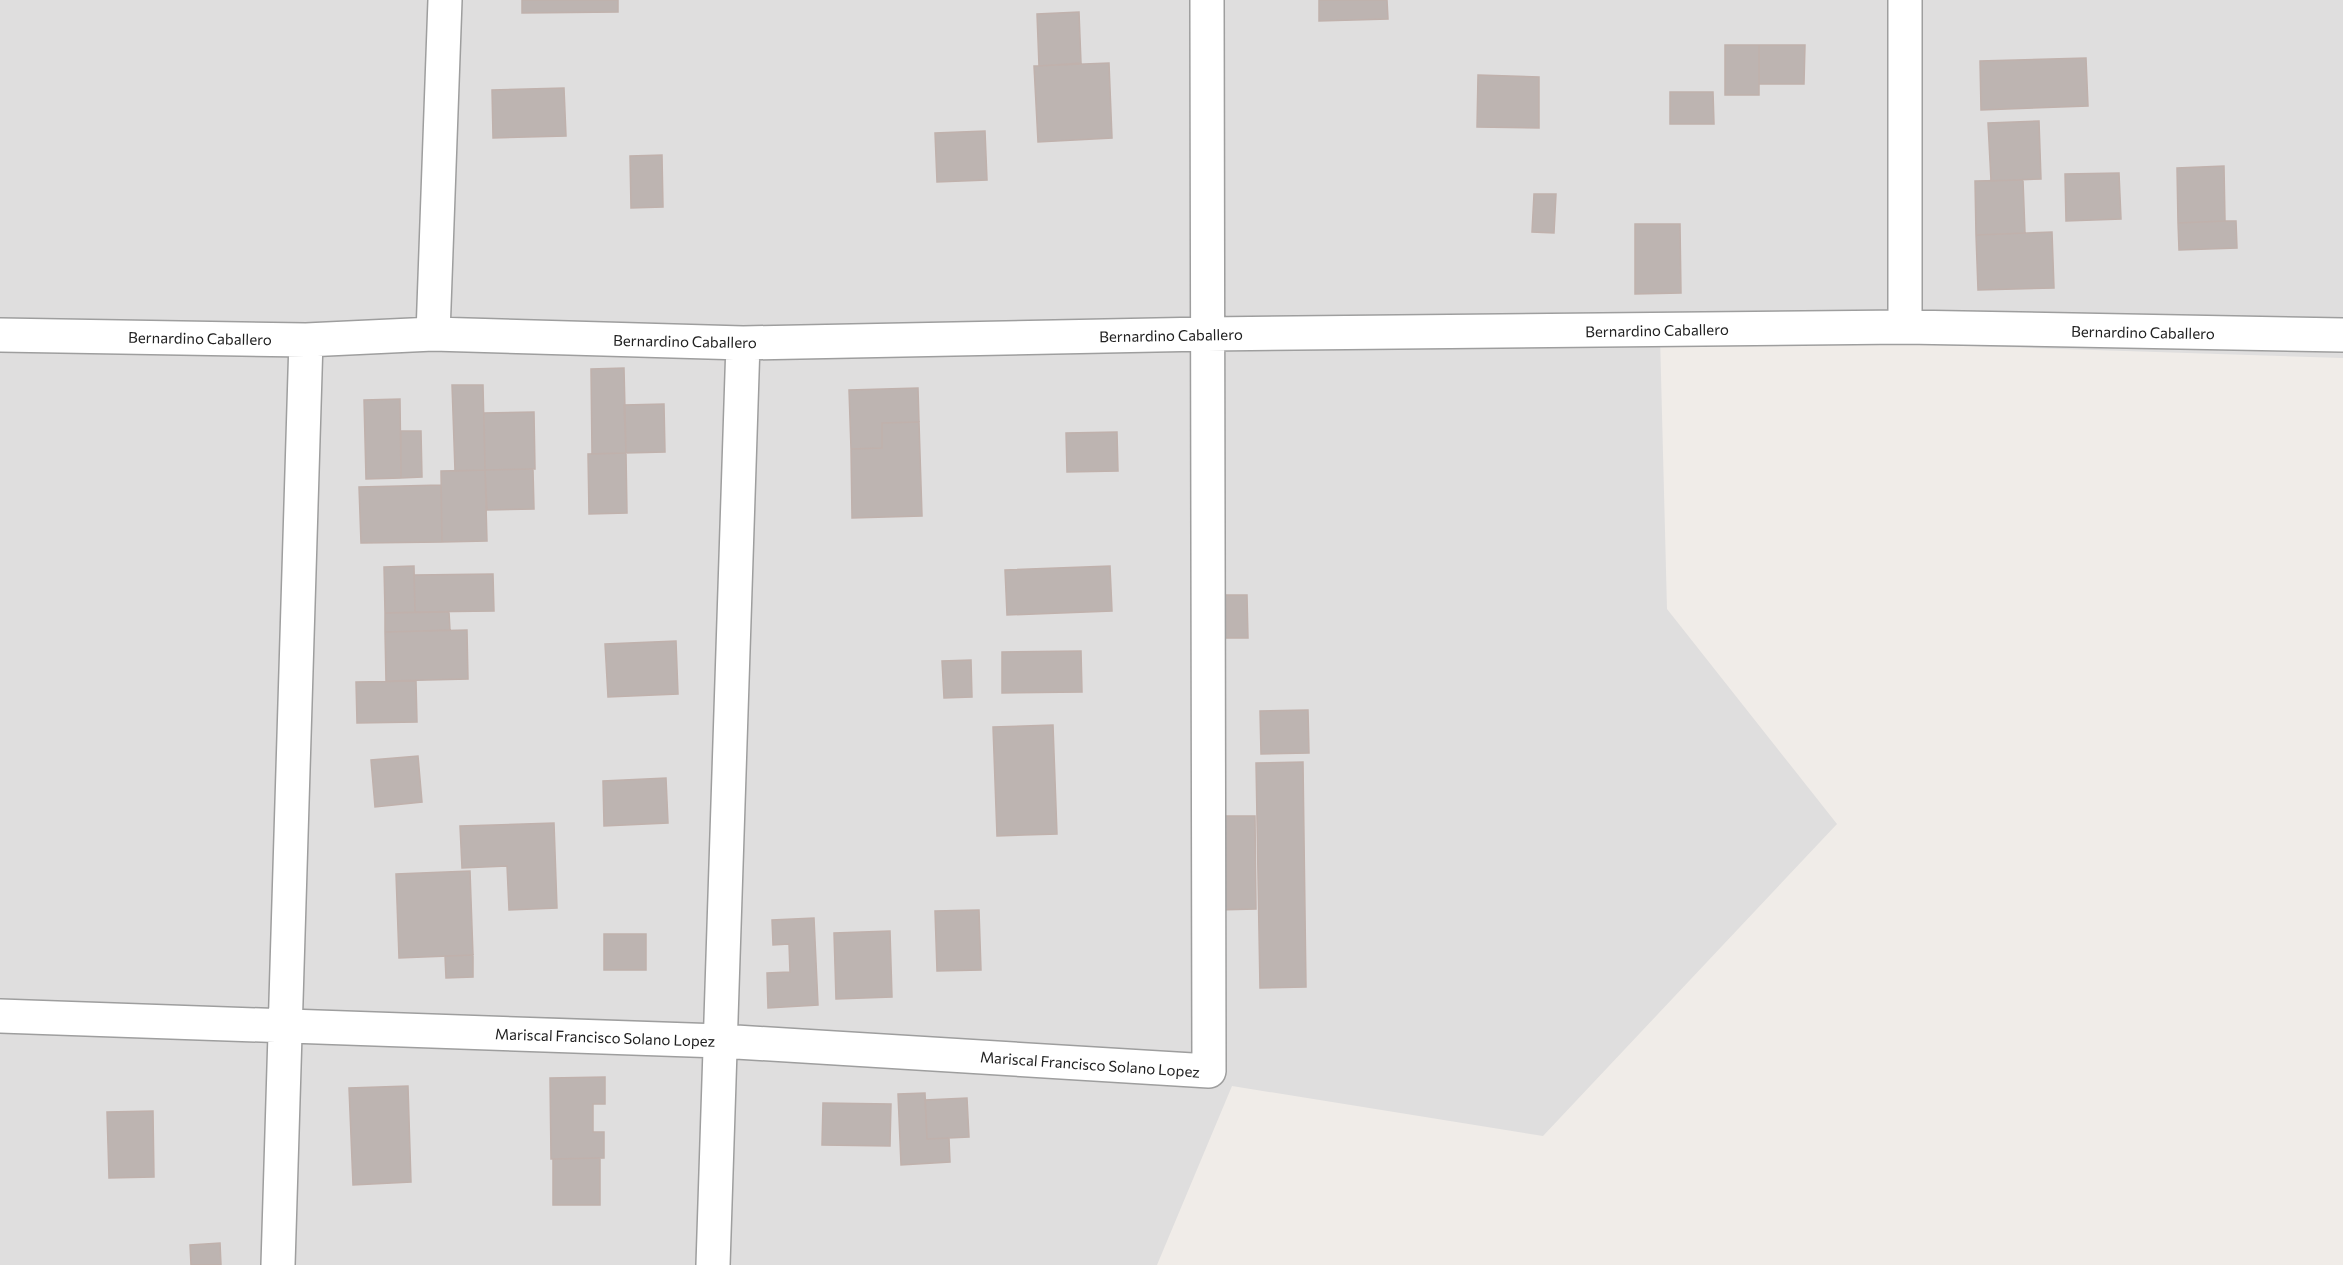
<svg xmlns="http://www.w3.org/2000/svg" width="2343" height="1265" viewBox="0 0 2343 1265" font-family="Commissioner,sans-serif">
	<style>
		.residential { fill: #dfdede }
		.building { fill: #bdb4b1; stroke: #c0b1ac; stroke-width: 1.5 }
		.lines { fill: none; stroke-linecap: round; stroke-linejoin: round }
		.minor-casing { stroke: #9e9e9e; stroke-width: 36 }
		.minor { stroke: #fff; stroke-width: 33 }
		.labels { text-anchor: middle; dominant-baseline: central; stroke-width: 4.5; stroke-linejoin: round; paint-order: stroke }
		.street-label { font-size: 15px; fill: #212121; stroke: #fff }
	</style>
	<rect width="100%" height="100%" fill="#f0ece8"/>
	<!-- residential -->
	<path class="residential" d="M0,0H2343V358L1660,336L1667,609L1837,824L1543,1136L1232,1086L1157,1265H0Z"/>
	<!-- building -->
	<path class="building" d="M522,0H618V12L522,13Z
		M1319,0H1387L1388,19L1319,21Z
		M1079,12L1081,63L1039,66L1037,14Z
		M1725,45H1759V95H1725Z
		M1759,45H1805L1804,84H1759Z
		M2086,58L2088,106L1981,110L1980,61Z
		M1109,63L1112,138L1038,142L1034,66Z
		M1478,75L1539,77V128L1477,127Z
		M564,88L566,136L493,138L492,90Z
		M1670,92H1713L1714,124H1670Z
		M2039,121L2041,179L1991,181L1988,123Z
		M985,131L987,180L937,182L935,133Z
		M662,155L663,207L631,208L630,156Z
		M2224,166L2225,221L2178,223L2177,168Z
		M2119,173L2121,219L2066,221L2065,174Z
		M2023,180L2025,233L1976,235L1975,181Z
		M1534,194H1556L1554,233L1532,232Z
		M2225,221H2236L2237,248L2179,250L2178,223Z
		M1635,224H1680L1681,293L1635,294Z
		M2052,232L2054,288L1978,290L1976,235Z
		M624,368L626,453L592,454L591,369Z
		M452,385H483L485,470L455,471Z
		M918,388L919,422L882,423V448L851,449L849,390Z
		M400,399L401,478L366,479L364,400Z
		M664,404L665,452L626,453L624,405Z
		M534,412L535,469L485,470L484,413Z
		M919,422L922,516L852,518L851,449L882,448V423Z
		M401,431H421L422,477L401,478Z
		M1117,432L1118,471L1067,472L1066,433Z
		M626,453L627,513L589,514L588,454Z
		M533,469L534,509L487,510L485,470Z
		M485,470L487,541L442,542L441,471Z
		M441,485L442,542L361,543L359,487Z
		M414,566L415,612L385,613L384,567Z
		M1110,566L1112,611L1007,615L1005,570Z
		M493,574L494,611L415,612L414,575Z
		M1221,595H1247L1248,638H1222Z
		M449,612L450,630L385,632V613Z
		M467,630L468,679L386,681L385,632Z
		M676,641L678,694L608,697L605,644Z
		M1081,651L1082,692L1002,693V652Z
		M971,660L972,697L944,698L942,661Z
		M416,681L417,722L357,723L356,682Z
		M1308,710L1309,753L1261,754L1260,711Z
		M1053,725L1057,834L997,836L993,727Z
		M418,756L422,802L375,807L371,760Z
		M1303,762L1306,987L1260,988L1256,763Z
		M666,778L668,823L604,826L603,781Z
		M1215,816H1255L1256,909L1217,910Z
		M554,823L557,908L509,910L507,866L462,868L460,826Z
		M470,871L473,955L399,958L396,874Z
		M979,910L981,970L937,971L935,911Z
		M814,918L818,1005L768,1008L767,973L790,972L789,944L773,945L772,920Z
		M890,931L892,997L836,999L834,933Z
		M604,934H646V970H604Z
		M473,955V977L446,978L445,956Z
		M605,1077V1104H593V1132H604V1158L551,1159L550,1078Z
		M408,1086L411,1182L353,1185L349,1088Z
		M925,1093L927,1139L949,1138L950,1162L901,1165L898,1094Z
		M967,1098L969,1137L927,1139L925,1100Z
		M823,1103L891,1104L890,1146L822,1145Z
		M153,1111L154,1177L109,1178L107,1112Z
		M600,1158V1205H553V1159Z
		M220,1243L221,1265H191L190,1245Z"/>
	<g class="lines">
		<!-- minor casing -->
		<g class="minor-casing">
			<path id="minor" d="M1905,327V0
				M433,334L445,0
				M0,335L306,340L433,334L743,343L1207,334L1905,327L2343,335
				M0,1016L720,1041L1209,1071L1207,0
				M278,1265L306,340
				M713,1265L743,343"/>
		</g>
		<!-- minor -->
		<use href="#minor" class="minor"/>
	</g>
	<g class="labels">
		<!-- street labels -->
		<g class="street-label">
			<text transform="translate(1657 330) rotate(-1)">Bernardino Caballero</text>
			<text transform="translate(2143 332) rotate(1)">Bernardino Caballero</text>
			<text transform="translate(1171 335) rotate(-1)">Bernardino Caballero</text>
			<text transform="translate(200 338) rotate(1)">Bernardino Caballero</text>
			<text transform="translate(685 341) rotate(1)">Bernardino Caballero</text>
			<text transform="translate(605 1037) rotate(2)">Mariscal Francisco Solano Lopez</text>
			<text transform="translate(1090 1064) rotate(4)">Mariscal Francisco Solano Lopez</text>
		</g>
	</g>
</svg>
